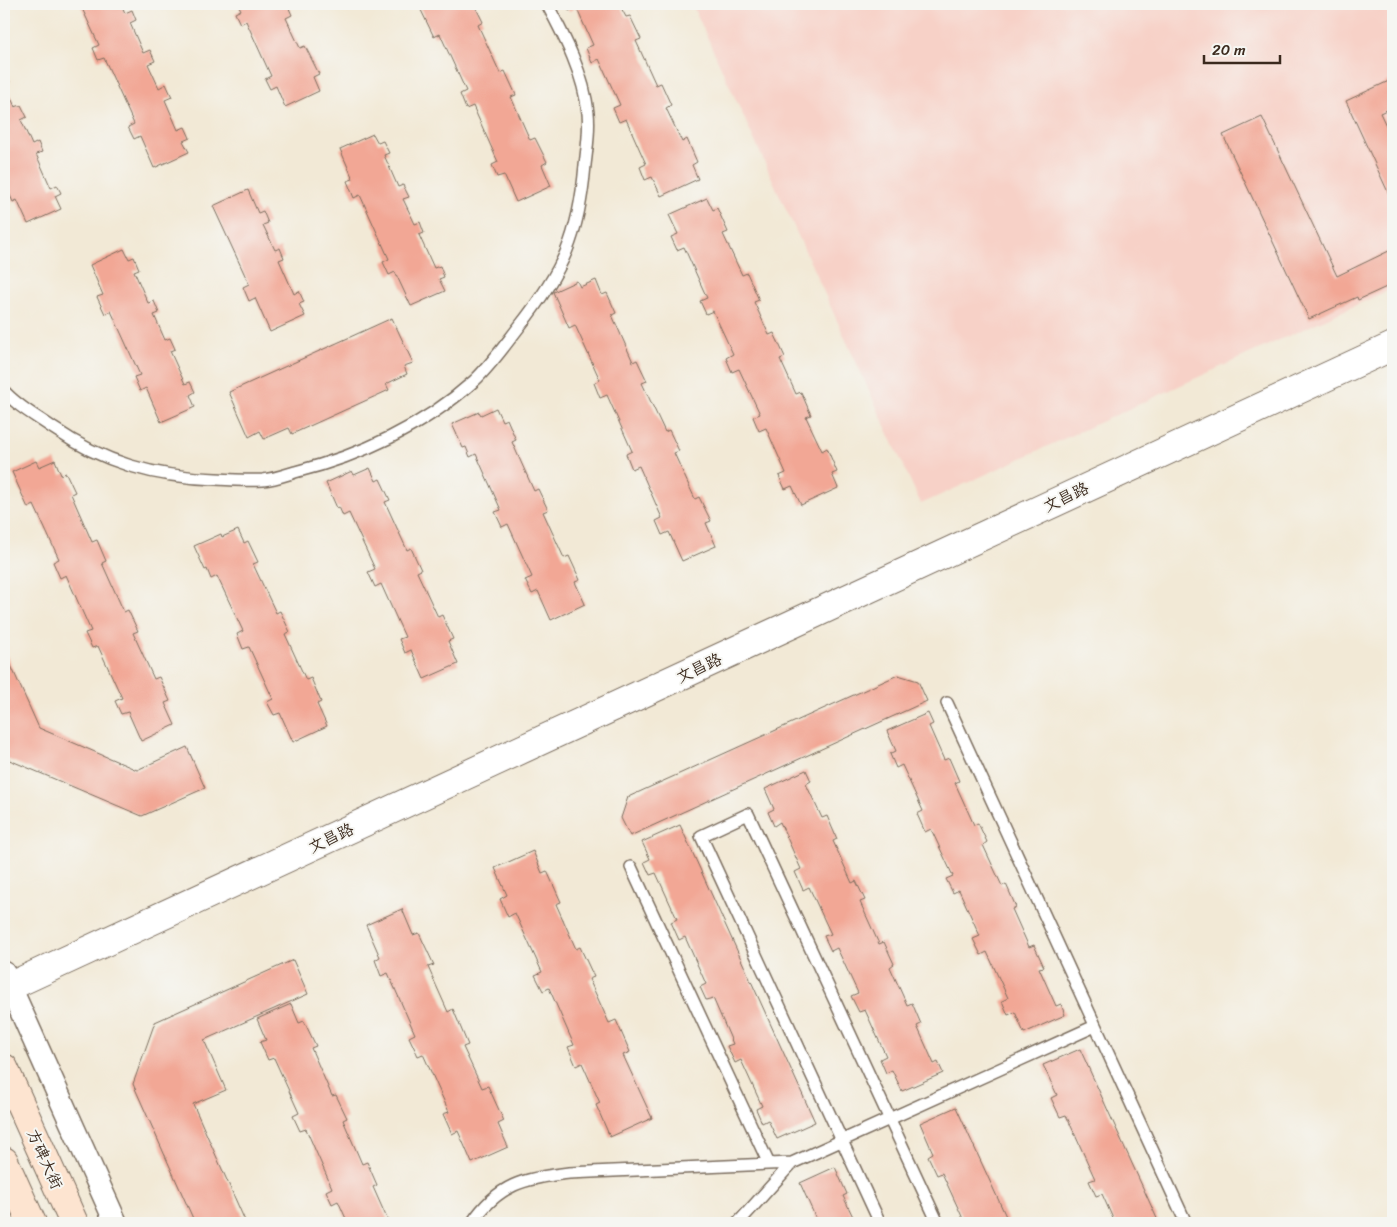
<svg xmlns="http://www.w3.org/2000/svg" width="1397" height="1227" viewBox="0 0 1397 1227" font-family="Sriracha,'LXGW WenKai TC',sans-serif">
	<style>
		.built { fill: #f7d1c7 }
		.building { fill: #f2a795 }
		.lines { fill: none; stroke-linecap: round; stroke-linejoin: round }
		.service-casing { stroke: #7b6d5e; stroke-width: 14 }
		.minor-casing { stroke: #7b6d5e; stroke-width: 25 }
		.tertiary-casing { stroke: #7b6d5e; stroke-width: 30 }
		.secondary-casing { stroke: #7b6d5e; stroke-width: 30 }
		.service { stroke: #fff; stroke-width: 11 }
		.minor { stroke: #fff; stroke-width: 22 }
		.tertiary { stroke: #fff; stroke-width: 28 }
		.secondary { stroke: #fde4d0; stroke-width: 28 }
		.labels { text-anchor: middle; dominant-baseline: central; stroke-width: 4; stroke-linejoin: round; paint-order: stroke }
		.street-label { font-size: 16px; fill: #3b2a1e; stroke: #f6f6f2 }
	</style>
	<rect width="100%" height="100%" fill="#f6f6f2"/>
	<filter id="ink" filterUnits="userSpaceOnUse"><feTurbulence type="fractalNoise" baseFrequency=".02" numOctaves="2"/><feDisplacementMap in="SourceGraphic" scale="10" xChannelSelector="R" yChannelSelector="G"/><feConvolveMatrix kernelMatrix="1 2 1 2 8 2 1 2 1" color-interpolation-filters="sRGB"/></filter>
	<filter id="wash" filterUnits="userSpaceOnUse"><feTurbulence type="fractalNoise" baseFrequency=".0096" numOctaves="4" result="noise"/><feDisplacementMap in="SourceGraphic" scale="20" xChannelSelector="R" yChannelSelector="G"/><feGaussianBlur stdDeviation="1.12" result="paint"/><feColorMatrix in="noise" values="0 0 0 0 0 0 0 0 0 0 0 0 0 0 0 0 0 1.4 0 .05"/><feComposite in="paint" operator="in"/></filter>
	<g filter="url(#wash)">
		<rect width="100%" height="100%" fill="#f2e9d6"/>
		<!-- built -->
		<path class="built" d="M692,4H1393V288L921,504Z"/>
		<g id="blocks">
			<!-- building -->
			<path class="building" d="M80,4H121L125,13L132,10L136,20L130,23L143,53L150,50L155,61L148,64L159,88L166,84L172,97L165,100L178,130L185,127L190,138L183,141L189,152L154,168L140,136L134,139L128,127L134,124L104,58L98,60L93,48L99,45Z
				M238,4H287L292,15L286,18L300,48L305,46L319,74L313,77L319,91L285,107L276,86L270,89L265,79L271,76L246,21L240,24L235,13L241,10Z
				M418,4H474L483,22L478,25L500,73L505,71L516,95L511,97L530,140L535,138L547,162L542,165L551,186L516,202L504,175L497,177L492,165L498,162L473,106L466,109L460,94L466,91L440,34L434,37Z
				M566,4H619L626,17L630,16L641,39L636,41L656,85L661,83L671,105L666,108L682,142L687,139L697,162L692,165L698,179L661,196L652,177L645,180L640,167L646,164L626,119L619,122L613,108L620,105L599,59L592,63L586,48L593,45L576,7L569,11Z
				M4,66L10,82L5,84L15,107L21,105L27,117L21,120L32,145L38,142L42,152L36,154L51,188L57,185L61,193L55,196L61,209L28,224L17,200L13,202L4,182Z
				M1393,79V107L1380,113L1393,140V203L1346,101Z
				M1262,117L1337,276L1393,249V284L1358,300L1357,297L1309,319L1223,135Z
				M373,134L378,143L383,141L389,153L384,155L398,187L403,185L409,197L403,199L415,224L420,222L424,233L419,235L434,268L440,266L444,277L439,279L445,291L411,306L395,272L389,275L383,262L389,259L360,195L354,198L347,181L353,179L340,149Z
				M248,190L258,213L263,211L268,223L263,225L275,250L280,248L284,258L279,260L294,294L299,291L304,302L299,304L305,316L270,332L255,298L249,301L243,287L249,284L213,206Z
				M707,198L713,210L717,208L728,232L723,234L742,275L747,273L759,300L754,302L769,335L774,333L785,357L780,359L796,394L801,392L811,415L806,417L822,451L827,448L837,472L832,474L838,488L801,505L792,486L785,489L779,476L786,473L766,428L759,431L753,417L760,414L739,369L732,372L726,358L733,354L713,311L706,314L700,301L707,298L684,247L677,250L671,237L678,234L669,215Z
				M124,249L129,259L134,257L139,269L134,271L148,303L154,301L159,313L154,315L165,340L170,338L175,349L170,351L185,384L190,382L195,392L190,395L195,407L161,422L146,388L140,391L134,377L140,375L111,311L105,314L97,297L103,295L90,265Z
				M596,280L602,295L607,293L616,313L612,315L633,362L637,360L647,381L642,383L665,432L669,430L679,451L674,453L695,499L699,497L711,521L706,523L716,546L682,561L669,532L662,535L656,521L662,518L639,466L632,469L626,454L632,451L607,395L600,398L594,383L600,380L575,325L569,328L553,292L577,281L580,287Z
				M392,318L413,363L404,366L407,374L386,384L389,390L292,434L289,428L264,439L260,431L249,437L229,392Z
				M496,408L502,421L507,419L516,440L512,442L534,491L538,489L548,510L543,512L564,558L569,556L580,580L575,582L585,604L551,620L538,591L532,594L525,580L532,577L508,524L502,527L495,512L501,510L476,454L470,457L466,447L463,448L452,424L479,412L481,415Z
				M55,460L61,475L66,473L75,492L71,494L92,542L97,540L106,561L102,563L124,612L128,610L138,631L133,633L154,679L159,677L170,701L165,703L175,725L141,741L128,712L121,714L115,701L122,698L98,646L92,648L85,633L91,631L66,575L60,578L53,562L59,559L34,505L28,508L12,472L36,461L39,467Z
				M370,468L376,481L380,479L390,500L385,502L407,550L411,548L421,570L417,572L438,617L442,615L453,639L448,641L458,664L424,679L411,650L405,653L399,639L405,637L381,584L375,587L368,572L375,569L349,513L343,516L339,507L337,508L326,483L352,471L354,475Z
				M238,530L244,543L248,541L258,562L253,564L276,613L280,611L290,632L285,634L306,680L311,678L321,702L317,704L327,726L293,742L280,713L274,715L267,702L273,699L249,647L243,649L237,634L243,631L217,576L211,579L207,569L205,570L194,546L221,534L222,537Z
				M4,650L39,728L137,770L187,747L205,788L142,816L7,759L4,752Z
				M898,675L918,681L927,701L630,836L621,818L628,797Z
				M928,713L933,724L929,726L944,760L949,758L959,781L955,783L974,825L978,823L987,842L983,845L1002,886L1006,884L1016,907L1012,909L1029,947L1034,945L1044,967L1039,968L1056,1006L1061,1004L1065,1015L1024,1033L1015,1012L1008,1015L1002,1001L1008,998L987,952L981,955L973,939L980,936L959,890L953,893L946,879L953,876L931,829L925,832L917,814L923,811L902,765L896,768L890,754L896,751L887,731Z
				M806,770L811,781L806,784L822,818L827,816L837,839L833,841L852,883L856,881L865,900L860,902L879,944L884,942L894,964L890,967L907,1005L912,1003L921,1024L917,1026L934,1064L938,1062L943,1073L902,1091L892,1070L886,1073L880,1059L886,1056L865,1010L859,1012L851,996L858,993L837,948L831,951L824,936L831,934L809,887L803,890L795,872L801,869L780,822L774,826L768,812L774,809L765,789Z
				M680,825L815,1122L777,1139L768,1120L762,1123L756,1109L762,1106L741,1060L735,1063L727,1046L733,1044L713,998L706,1000L700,987L706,984L685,937L679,940L671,922L677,919L656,873L650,875L644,862L650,859L642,842Z
				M533,851L542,873L547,871L561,902L556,904L576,949L580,947L594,977L589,979L609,1023L616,1020L630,1052L623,1055L652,1118L610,1137L596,1105L600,1103L582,1063L576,1066L568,1047L574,1045L549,988L543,991L535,975L542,972L515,913L508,917L500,899L507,895L495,868Z
				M402,909L413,935L419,933L434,965L428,967L448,1012L453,1009L468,1045L463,1047L482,1088L488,1086L504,1121L498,1124L508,1147L472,1163L458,1131L452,1134L443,1114L449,1112L423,1054L418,1056L409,1037L415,1034L388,973L381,976L375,960L380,957L366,925Z
				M293,960L308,994L204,1040L226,1090L193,1104L246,1223H195L133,1084L155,1022Z
				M291,1004L299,1023L304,1021L316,1046L311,1048L332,1096L336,1095L347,1118L343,1120L362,1164L367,1162L377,1185L373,1187L389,1223H348L338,1201L332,1204L326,1191L332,1188L306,1129L300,1131L293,1116L299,1113L274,1058L268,1060L260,1042L266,1040L257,1019Z
				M1080,1049L1159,1223H1115L1102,1194L1096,1196L1089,1181L1095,1179L1066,1115L1060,1117L1051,1098L1057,1095L1043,1065Z
				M956,1107L1009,1223H965L942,1173L937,1175L928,1156L933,1153L920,1123Z
				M835,1167L847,1194L843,1196L856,1223H818L800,1183Z"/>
		</g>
	</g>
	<g filter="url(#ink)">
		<use href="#blocks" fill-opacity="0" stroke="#7b6d5e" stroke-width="1"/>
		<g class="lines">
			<!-- service casing -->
			<g class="service-casing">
				<path id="service" d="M4,391C17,406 36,416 53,428C104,463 154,477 216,479C232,480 248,481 263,480C274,479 285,475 295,472C360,456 424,426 474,381C491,365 505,345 519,327C563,271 579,236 585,165C587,148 590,130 588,113C584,74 565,38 547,4
					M947,703L1186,1223
					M631,867L769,1164
					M472,1223C498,1184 525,1178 569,1173L792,1163L1095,1026
					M738,1223L792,1163
					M880,1223L701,836L748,814L938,1223"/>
			</g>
			<!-- minor casing -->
			<g class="minor-casing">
				<path id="minor" d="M4,973L116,1223"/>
			</g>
			<!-- tertiary casing -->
			<g class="tertiary-casing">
				<path id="tertiary" d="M4,989L1393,346"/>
			</g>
			<!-- secondary casing -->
			<g class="secondary-casing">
				<path id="secondary" d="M4,1068L74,1223
					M4,1161L32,1223"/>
			</g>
			<!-- service -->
			<use href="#service" class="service"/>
			<!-- minor -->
			<use href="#minor" class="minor"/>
			<!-- tertiary -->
			<use href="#tertiary" class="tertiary"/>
			<!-- secondary -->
			<use href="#secondary" class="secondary"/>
		</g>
	</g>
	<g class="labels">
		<!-- street labels -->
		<g class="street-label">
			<text transform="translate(1066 497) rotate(-25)">文昌路</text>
			<text transform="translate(699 668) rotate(-25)">文昌路</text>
			<text transform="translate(331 838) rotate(-25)">文昌路</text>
			<text transform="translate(45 1159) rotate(66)">方碑大街</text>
		</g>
	</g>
	<!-- margin -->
	<rect width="1397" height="1227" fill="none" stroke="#f6f6f2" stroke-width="20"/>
	<!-- scale -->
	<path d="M1204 55v8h76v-8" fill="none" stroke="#3b2a1e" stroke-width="2.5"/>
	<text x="1212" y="55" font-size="15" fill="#3b2a1e" stroke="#f6f6f2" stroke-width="4" paint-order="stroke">20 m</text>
</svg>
